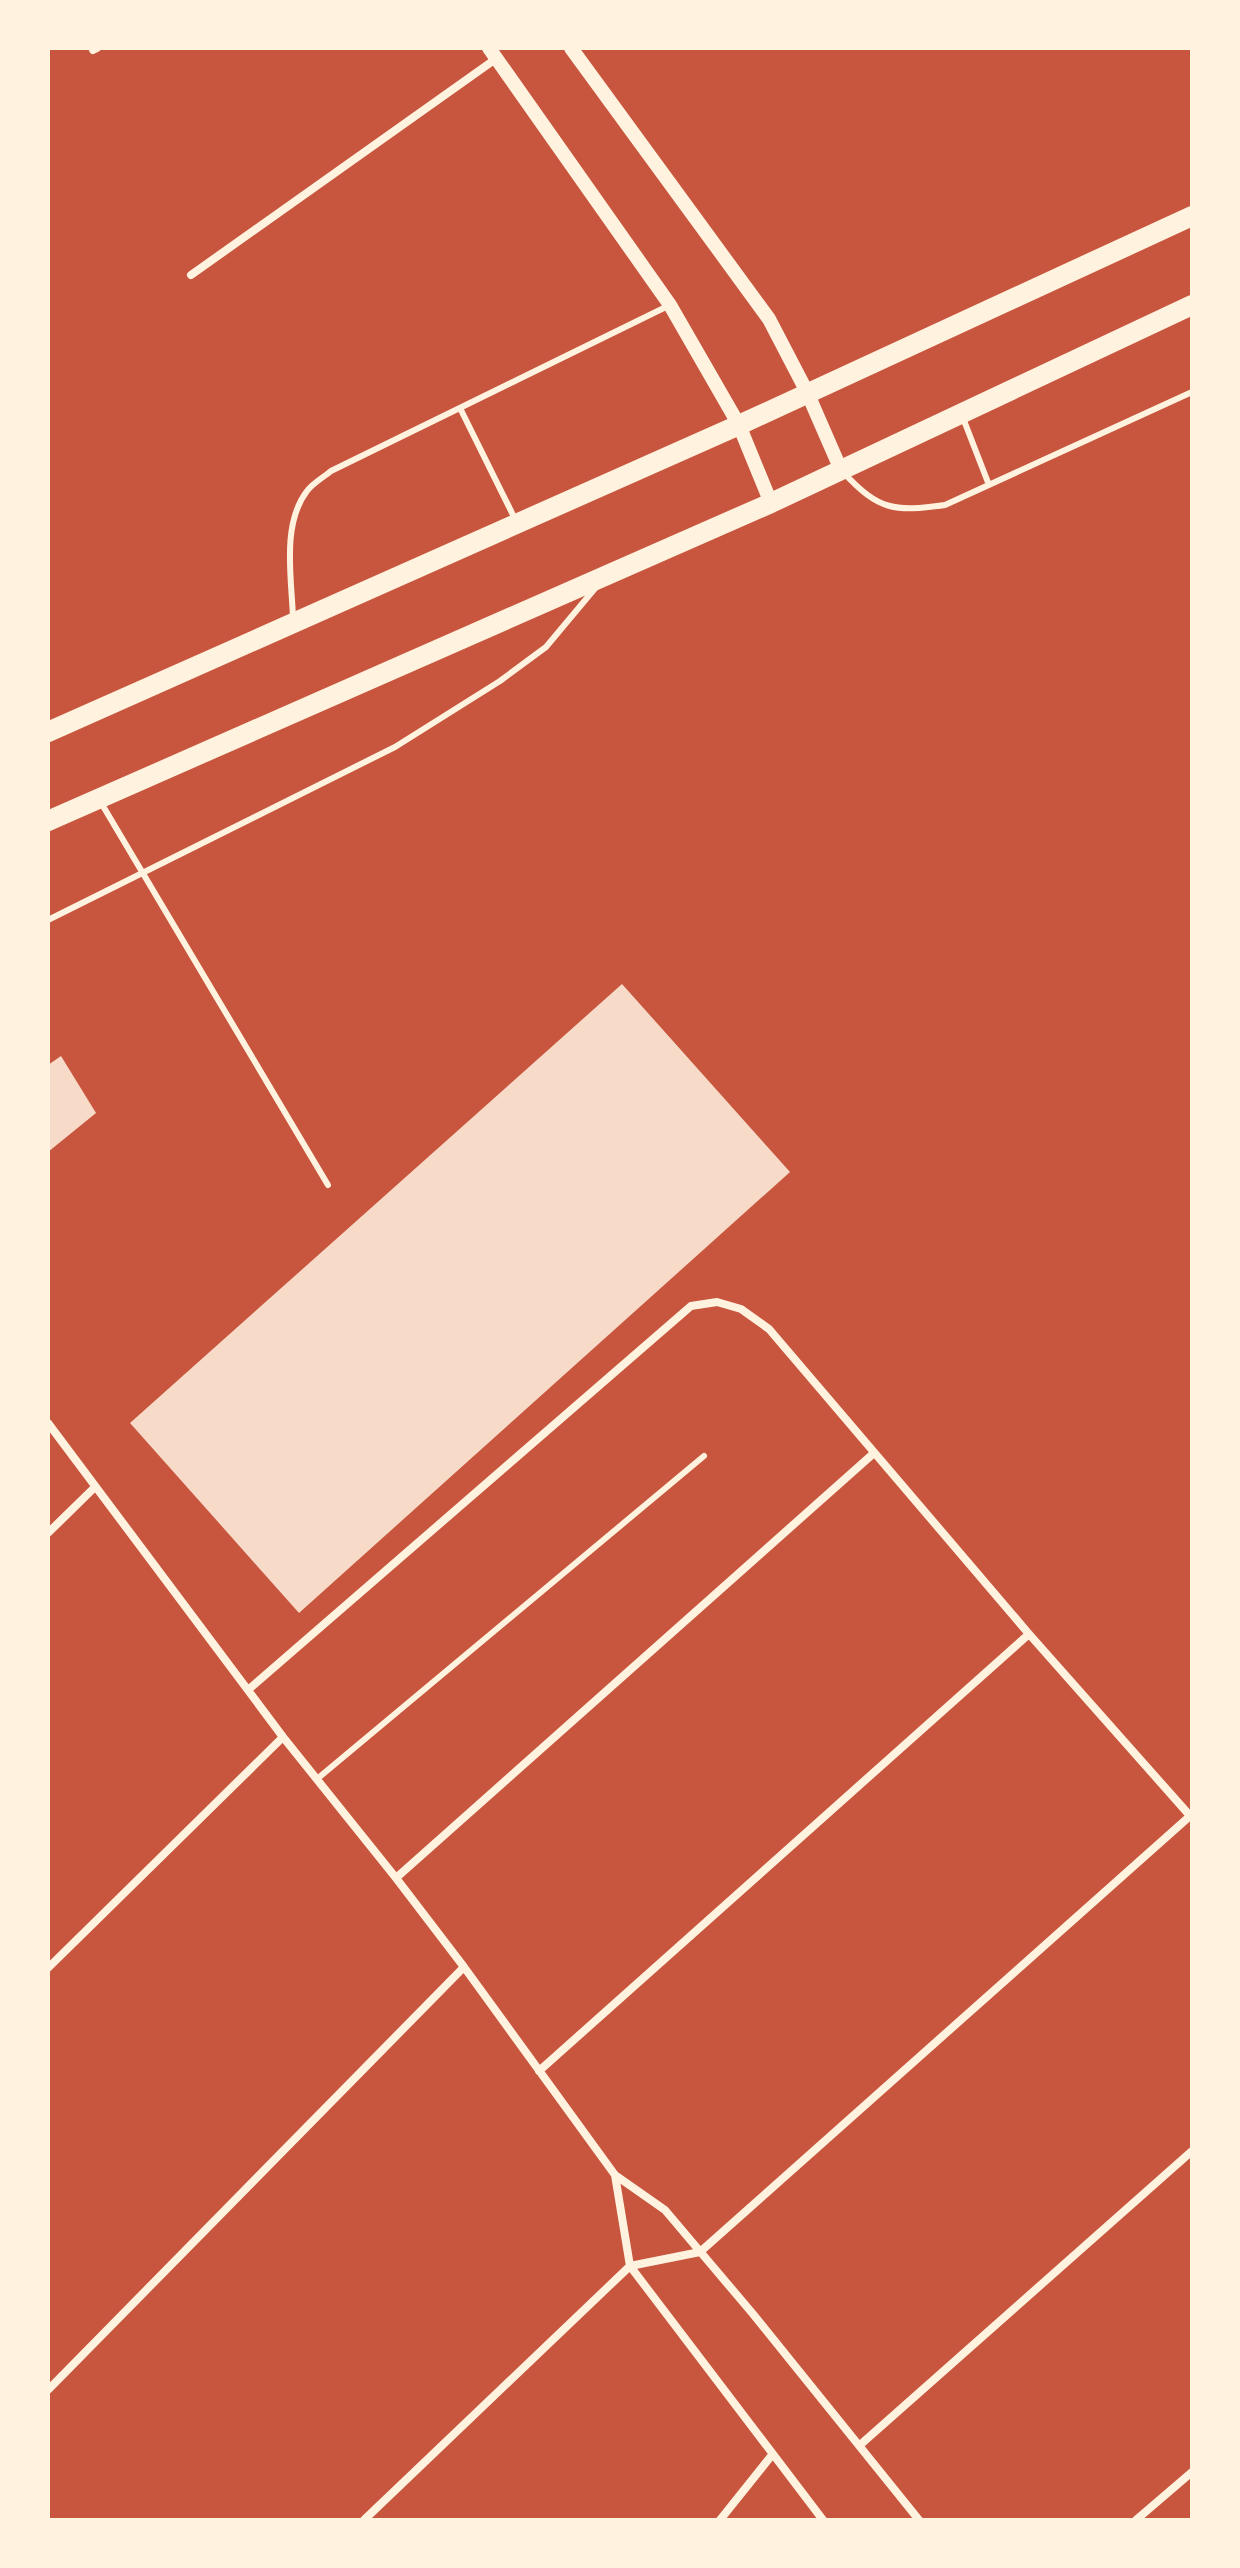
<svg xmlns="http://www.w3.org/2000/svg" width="1240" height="2568" viewBox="0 0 1240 2568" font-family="Karla,sans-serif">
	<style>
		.building { fill: #f7dbc8 }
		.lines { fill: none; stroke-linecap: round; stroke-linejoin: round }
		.service { stroke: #fff3e0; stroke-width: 6 }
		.minor { stroke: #fff3e0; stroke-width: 8 }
		.tertiary { stroke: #fff3e0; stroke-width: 14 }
		.primary { stroke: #fff3e0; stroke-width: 20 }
	</style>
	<rect width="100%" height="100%" fill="#c8553d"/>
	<!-- building -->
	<path class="building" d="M622,984L790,1172L299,1613L130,1423Z
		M61,1056L96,1113L48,1152V1065Z"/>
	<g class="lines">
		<!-- service -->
		<path class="service" d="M460,408L515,519
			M963,418L989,485
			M843,472C879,511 895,512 945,505L1192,392
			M293,619C292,580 281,525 307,491C313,483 324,477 331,471L670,305
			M100,801L328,1185
			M48,920L395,747L500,681L546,647L597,586
			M317,1779L704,1456"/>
		<!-- minor -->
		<path class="minor" d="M93,50L97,48
			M191,275L497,58
			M48,1423L283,1737L396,1878L464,1967L615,2175L665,2210L753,2314L919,2520
			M48,1533L95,1487
			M248,1690L691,1306L717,1302L741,1309L769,1329L1029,1634L1192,1818
			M396,1878L874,1453
			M48,1968L283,1737
			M539,2071L1029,1634
			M615,2175L630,2266L823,2520
			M48,2390L464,1967
			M860,2445L1192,2151
			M364,2520L630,2266L700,2252L1190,1816
			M720,2520L772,2455
			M1136,2520L1192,2472"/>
		<!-- tertiary -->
		<path class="tertiary" d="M489,48L670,305L739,425L771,503
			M571,48L769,319L807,392L841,470"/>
		<!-- primary -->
		<path class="primary" d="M48,732L739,425L1192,216
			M48,821L771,503L1192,305"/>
	</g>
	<!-- border -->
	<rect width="1240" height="2568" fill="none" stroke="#fff3e0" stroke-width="100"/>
</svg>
